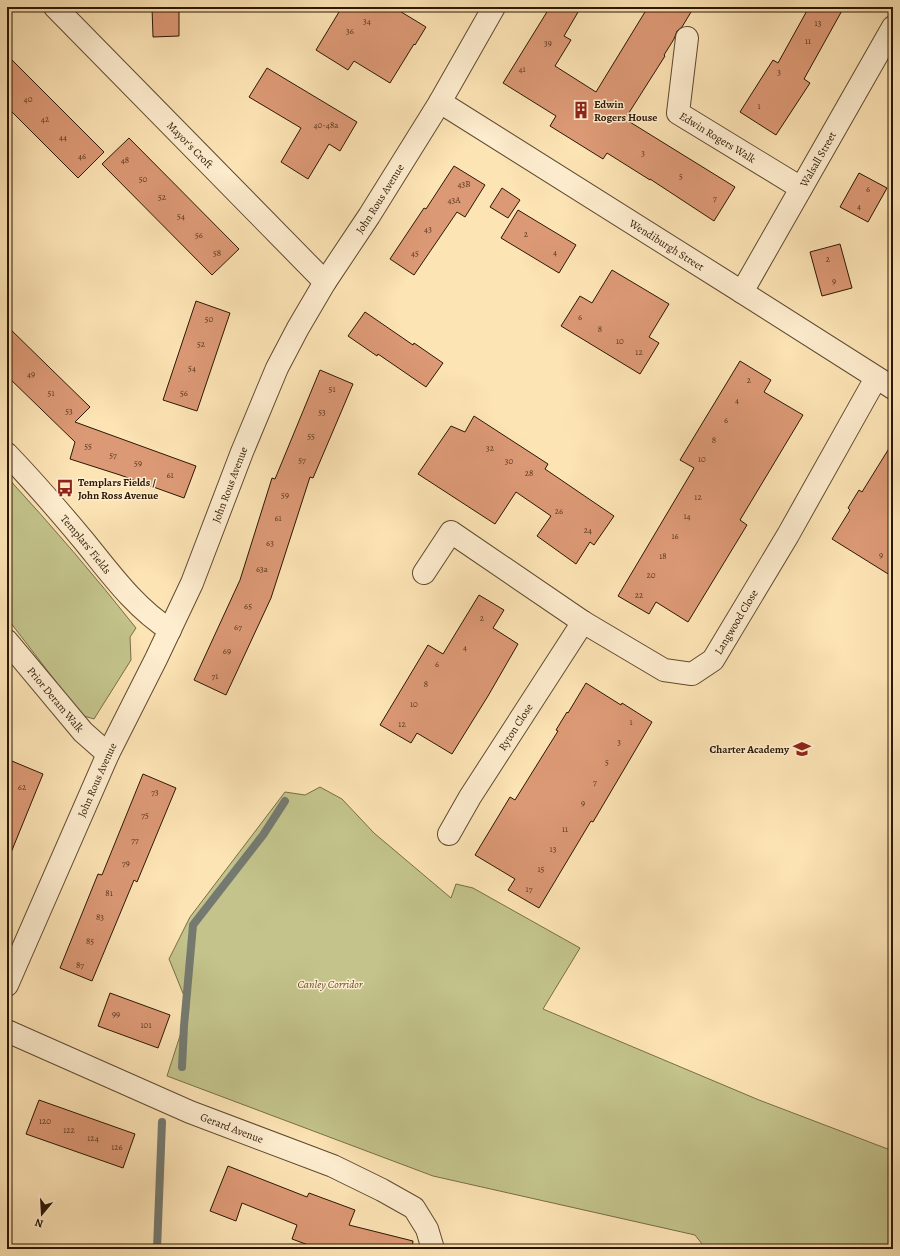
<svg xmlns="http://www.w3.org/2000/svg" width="900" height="1256" viewBox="0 0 900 1256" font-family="Alegreya,serif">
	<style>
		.green { fill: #c3c38b; stroke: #786d48 }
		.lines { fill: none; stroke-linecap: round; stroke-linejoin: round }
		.stream { stroke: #747a70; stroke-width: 8 }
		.building { fill: #dc9975; stroke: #2c1704 }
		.minor-casing { stroke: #604a30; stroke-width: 24 }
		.minor { stroke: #feedcf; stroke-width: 22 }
		.labels { text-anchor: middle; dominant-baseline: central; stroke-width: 3; stroke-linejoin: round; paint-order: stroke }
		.number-label { font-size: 9px; fill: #583820 }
		.poi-label { font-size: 11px; font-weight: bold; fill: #2c1704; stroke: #feedcf; text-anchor: start }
		.street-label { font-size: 11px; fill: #2c1704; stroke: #feedcf }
		.park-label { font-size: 11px; font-style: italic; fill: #615333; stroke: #feedcf }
	</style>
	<rect width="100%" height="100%" fill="#fde4b5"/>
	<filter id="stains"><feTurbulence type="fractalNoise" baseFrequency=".005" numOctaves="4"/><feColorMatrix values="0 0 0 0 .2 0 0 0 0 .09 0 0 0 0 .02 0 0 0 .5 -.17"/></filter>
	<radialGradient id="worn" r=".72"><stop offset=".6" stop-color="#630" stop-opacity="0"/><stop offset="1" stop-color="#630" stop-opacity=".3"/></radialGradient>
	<!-- green -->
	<path class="green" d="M7,477C52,526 95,576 136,628L130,637L131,660L94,719L84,716L73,704L7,618Z
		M320,787L342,799L374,833L451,898L456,884L473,888L580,948L543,1009L759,1100L893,1151V1249H706L695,1235L433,1176L167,1076L189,1008L169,959L190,917L285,792L305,795Z"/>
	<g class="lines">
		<!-- stream -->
		<path class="stream" d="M182,1067L184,1026L193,925L263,835L285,801
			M157,1249L162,1122"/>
	</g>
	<!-- building -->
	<path class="building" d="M152,7H179V36L153,37Z
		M342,7H393L426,27L415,45L414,44L390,83L354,61L348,70L316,50Z
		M550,7H581L564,36L571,40L555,66L596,92L648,7H694L682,27L677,31L674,39L664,55L665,56L625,119L735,187L714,221L650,179V180L607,153L603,159L550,126L556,116L503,83Z
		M809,7H844L804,79L810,83L776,135L740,112L773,60L778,63Z
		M7,55L104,152L78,178L7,107Z
		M267,68L357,122L340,151L329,144L308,179L281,162L301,128L249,97Z
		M129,138L239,249L212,275L102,164Z
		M454,166L485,185L465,217L457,212L414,275L390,259L424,208L426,209Z
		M859,173L887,188L868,222L840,207Z
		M502,188L520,200L508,218L490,207Z
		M518,210L576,245L559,273L501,238Z
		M840,244L852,288L822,296L810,252Z
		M612,270L669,304L649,337L659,343L640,374L561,326L580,296L592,303Z
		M196,301L230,313L197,411L163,400Z
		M365,312L413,345L414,343L443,363L426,387L378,354L377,356L348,336Z
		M7,326L90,407L75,422L196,466L184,498L120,475L70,459L75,442L7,376Z
		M740,361L771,380L764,392L803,415L740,520L747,525L688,622L656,602L649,614L618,596L694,468L680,460Z
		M320,370L353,384L313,478L310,477L271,598L226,695L194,680L240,580L272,478L275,479Z
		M474,416L548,464L545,469L614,516L594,545L590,542L576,564L537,536L551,516L516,492L495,524L418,474L451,426L465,432Z
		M893,442V577L832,539L850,510L848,508L859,490L862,492Z
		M479,595L504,610L493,628L518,644L488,696L452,754L417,733L411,743L380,725L428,645L443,654Z
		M586,683L621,705L622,703L652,722L593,822L591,821L539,908L508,890L515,879L475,855L510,797L515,800L558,731L556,730L567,712L568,713Z
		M7,759L43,774L8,860L7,859Z
		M143,774L176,788L137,882L134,880L92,981L60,968L98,874L102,875Z
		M110,993L170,1015L158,1048L98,1026Z
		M39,1100L135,1134L123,1168L26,1134Z
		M228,1166L307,1197L309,1193L355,1210L349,1225L413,1241L412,1249H319L292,1239L297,1225L242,1203L236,1221L210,1211Z"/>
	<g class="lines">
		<!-- minor casing -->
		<g class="minor-casing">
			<g id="minor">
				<path id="s1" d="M55,7L325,282"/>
				<path id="s2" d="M687,38L678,113L801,188"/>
				<path id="s3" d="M440,102L734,287L893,388"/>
				<path id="s4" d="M742,292L893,27"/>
				<path id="s5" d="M7,454C34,482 59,511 84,541C110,573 135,608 170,630"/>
				<path id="s6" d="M424,573L451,532L583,622L664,670L692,674L713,660L788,535L876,378"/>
				<path id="s7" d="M7,641L83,732L108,754"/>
				<path id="s8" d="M449,834L470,797L583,622"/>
				<path id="s9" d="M7,985L108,754L156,659L192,583L242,452L277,368L298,328L325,282L369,216L440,102L494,7"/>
				<path id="s10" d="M7,1031L190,1112L333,1166L382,1190L414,1208L427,1229L433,1249"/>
			</g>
		</g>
		<!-- minor -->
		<use href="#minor" class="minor"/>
	</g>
	<!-- icons -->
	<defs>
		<g id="building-bare" transform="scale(1.38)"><path d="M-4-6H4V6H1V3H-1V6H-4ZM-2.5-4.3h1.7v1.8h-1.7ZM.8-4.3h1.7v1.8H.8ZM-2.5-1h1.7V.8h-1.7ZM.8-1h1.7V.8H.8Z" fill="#8f2418" stroke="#feedcf" stroke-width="2.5" paint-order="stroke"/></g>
		<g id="bus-bare" transform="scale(1.38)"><path d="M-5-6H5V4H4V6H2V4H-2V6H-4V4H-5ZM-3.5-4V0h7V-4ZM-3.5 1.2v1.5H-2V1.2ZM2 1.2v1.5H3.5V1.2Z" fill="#8f2418" stroke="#feedcf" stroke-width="2.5" paint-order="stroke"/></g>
		<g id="school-bare" transform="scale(1.38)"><path d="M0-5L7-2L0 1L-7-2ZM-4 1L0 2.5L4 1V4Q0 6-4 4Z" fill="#8f2418" stroke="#feedcf" stroke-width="2.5" paint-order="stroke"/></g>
	</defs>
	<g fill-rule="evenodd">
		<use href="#building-bare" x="581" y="110"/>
		<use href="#bus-bare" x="65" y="488"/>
		<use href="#school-bare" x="802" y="749"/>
	</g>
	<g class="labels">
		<!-- number labels -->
		<g class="number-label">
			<text x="367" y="21">34</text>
			<text x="818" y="23">13</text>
			<text x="350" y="31">36</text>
			<text x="808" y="41">11</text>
			<text x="548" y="43">39</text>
			<text x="522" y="69">41</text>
			<text x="779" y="72">3</text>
			<text x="28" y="99">40</text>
			<text x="759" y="106">1</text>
			<text x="45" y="119">42</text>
			<text x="326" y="125">40-48a</text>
			<text x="63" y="137">44</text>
			<text x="643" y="153">3</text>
			<text x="82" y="156">46</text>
			<text x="125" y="160">48</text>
			<text x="681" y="176">5</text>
			<text x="143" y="179">50</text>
			<text x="464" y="184">43B</text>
			<text x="868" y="189">6</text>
			<text x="162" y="197">52</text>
			<text x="715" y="198">7</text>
			<text x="454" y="200">43A</text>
			<text x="859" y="206">4</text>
			<text x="181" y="216">54</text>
			<text x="428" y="229">43</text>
			<text x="526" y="234">2</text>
			<text x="199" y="235">56</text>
			<text x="555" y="252">4</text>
			<text x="217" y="253">58</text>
			<text x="415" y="253">45</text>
			<text x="828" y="259">2</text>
			<text x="834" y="281">9</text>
			<text x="580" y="317">6</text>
			<text x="209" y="319">50</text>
			<text x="600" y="329">8</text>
			<text x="620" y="341">10</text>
			<text x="201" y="344">52</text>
			<text x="639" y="352">12</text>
			<text x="192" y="368">54</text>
			<text x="31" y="374">49</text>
			<text x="749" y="380">2</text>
			<text x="332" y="389">51</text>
			<text x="51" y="393">51</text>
			<text x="184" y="393">56</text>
			<text x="737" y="400">4</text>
			<text x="69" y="411">53</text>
			<text x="322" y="412">53</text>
			<text x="726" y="420">6</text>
			<text x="311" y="436">55</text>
			<text x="714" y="440">8</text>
			<text x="88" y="446">55</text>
			<text x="490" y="448">32</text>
			<text x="113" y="455">57</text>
			<text x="702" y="459">10</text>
			<text x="302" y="460">57</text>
			<text x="509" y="461">30</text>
			<text x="138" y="463">59</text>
			<text x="529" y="473">28</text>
			<text x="170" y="475">61</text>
			<text x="285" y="495">59</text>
			<text x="698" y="497">12</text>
			<text x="559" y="511">26</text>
			<text x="687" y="516">14</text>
			<text x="278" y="518">61</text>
			<text x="588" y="530">24</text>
			<text x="675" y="536">16</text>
			<text x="270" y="543">63</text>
			<text x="881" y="555">9</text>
			<text x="663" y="556">18</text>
			<text x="262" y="569">63a</text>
			<text x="651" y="575">20</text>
			<text x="639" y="595">22</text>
			<text x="248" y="606">65</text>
			<text x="482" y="618">2</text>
			<text x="238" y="627">67</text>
			<text x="465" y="647">4</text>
			<text x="227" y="651">69</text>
			<text x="437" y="664">6</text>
			<text x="215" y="676">71</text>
			<text x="426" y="684">8</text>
			<text x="414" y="704">10</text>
			<text x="631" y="722">1</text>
			<text x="402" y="724">12</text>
			<text x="619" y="742">3</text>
			<text x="607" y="762">5</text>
			<text x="595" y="782">7</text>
			<text x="22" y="787">62</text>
			<text x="155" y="792">73</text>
			<text x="583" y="803">9</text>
			<text x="145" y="815">75</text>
			<text x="565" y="829">11</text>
			<text x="135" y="840">77</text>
			<text x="553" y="849">13</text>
			<text x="126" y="863">79</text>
			<text x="541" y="869">15</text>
			<text x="529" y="889">17</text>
			<text x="109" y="893">81</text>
			<text x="100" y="917">83</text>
			<text x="90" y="941">85</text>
			<text x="80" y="965">87</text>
			<text x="116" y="1014">99</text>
			<text x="146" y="1025">101</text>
			<text x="45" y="1121">120</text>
			<text x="69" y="1130">122</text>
			<text x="93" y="1138">124</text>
			<text x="117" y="1147">126</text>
		</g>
		<!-- poi labels -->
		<g class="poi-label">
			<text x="594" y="104">Edwin<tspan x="594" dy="13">Rogers House</tspan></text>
			<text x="78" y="482">Templars Fields /<tspan x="78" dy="13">John Ross Avenue</tspan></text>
			<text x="789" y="749" text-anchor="end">Charter Academy</text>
		</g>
		<!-- street labels -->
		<g class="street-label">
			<text stroke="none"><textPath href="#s2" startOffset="122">Edwin Rogers Walk</textPath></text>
			<text stroke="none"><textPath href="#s1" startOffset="193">Mayor's Croft</textPath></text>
			<text stroke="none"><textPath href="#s4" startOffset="153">Walsall Street</textPath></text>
			<text stroke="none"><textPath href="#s9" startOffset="872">John Rous Avenue</textPath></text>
			<text stroke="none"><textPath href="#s3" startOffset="268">Wendiburgh Street</textPath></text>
			<text stroke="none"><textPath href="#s9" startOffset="548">John Rous Avenue</textPath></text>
			<text stroke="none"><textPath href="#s5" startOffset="120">Templars' Fields</textPath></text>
			<text stroke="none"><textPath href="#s6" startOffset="401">Langwood Close</textPath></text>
			<text stroke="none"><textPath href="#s7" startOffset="76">Prior Deram Walk</textPath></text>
			<text stroke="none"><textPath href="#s8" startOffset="126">Ryton Close</textPath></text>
			<text stroke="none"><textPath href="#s9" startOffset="224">John Rous Avenue</textPath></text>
			<text stroke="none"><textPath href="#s10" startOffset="245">Gerard Avenue</textPath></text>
		</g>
		<!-- park labels -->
		<g class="park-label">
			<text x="330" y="984">Canley Corridor</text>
		</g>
	</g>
	<!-- margin -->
	<rect width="900" height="1256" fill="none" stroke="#fde4b5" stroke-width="24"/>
	<rect x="8" y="8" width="884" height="1240" fill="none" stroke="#2c1704" stroke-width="2"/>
	<rect x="12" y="12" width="876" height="1232" fill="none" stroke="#2c1704"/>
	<!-- north arrow -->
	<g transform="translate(42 1214) rotate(198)" stroke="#feedcf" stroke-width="3" paint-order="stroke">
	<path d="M0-3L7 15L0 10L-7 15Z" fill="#2c1704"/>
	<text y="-6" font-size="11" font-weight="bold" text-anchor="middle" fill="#2c1704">N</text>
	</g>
	<rect width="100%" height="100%" filter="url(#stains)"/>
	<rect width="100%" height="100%" fill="url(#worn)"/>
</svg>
